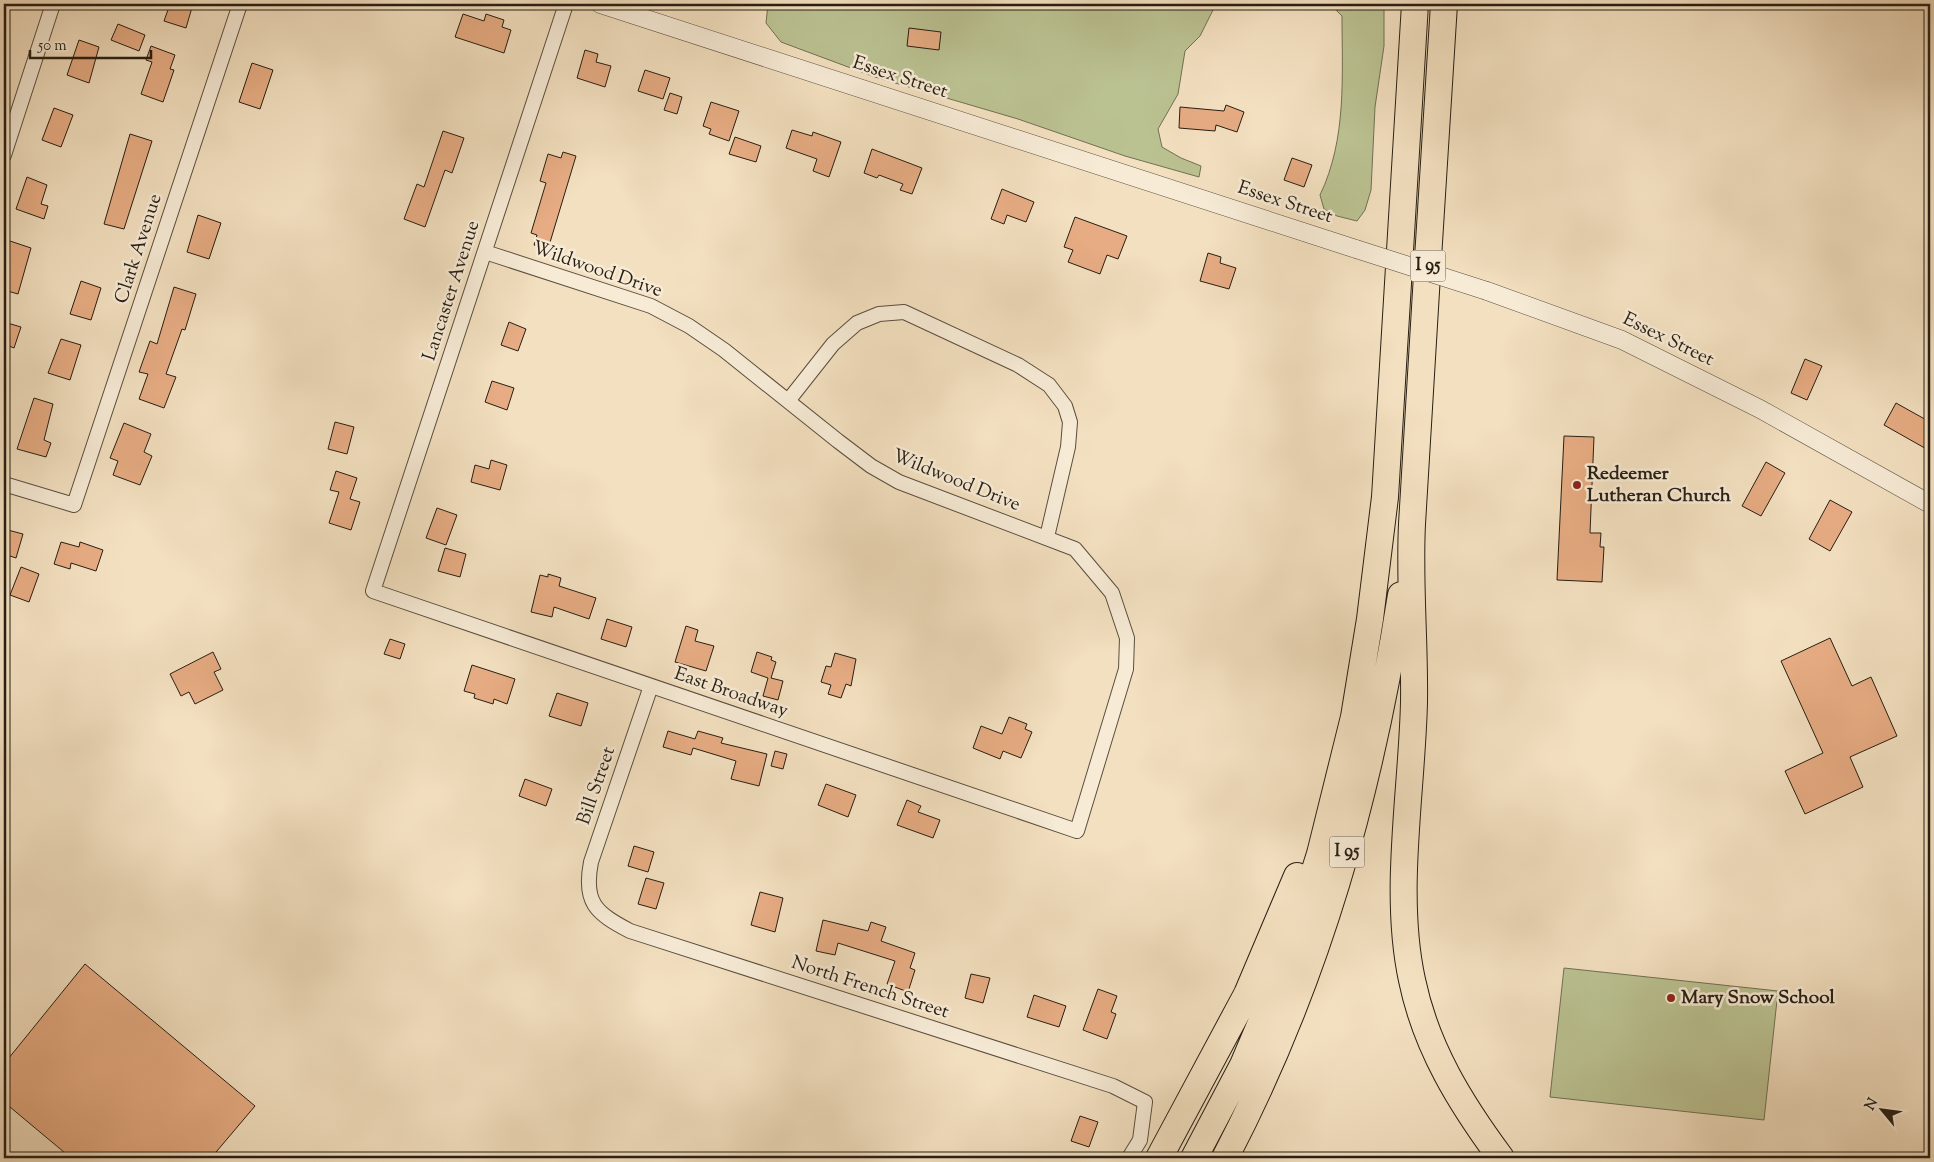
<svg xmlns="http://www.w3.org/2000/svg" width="1934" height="1162" viewBox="0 0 1934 1162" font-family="'Sorts Mill Goudy',serif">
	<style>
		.green { fill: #bbc292; stroke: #717052 }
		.building { fill: #e7ac83; stroke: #271e13 }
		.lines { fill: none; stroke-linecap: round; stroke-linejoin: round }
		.minor-casing { stroke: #5a4e3e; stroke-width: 16 }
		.tertiary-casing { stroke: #5a4e3e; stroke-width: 19 }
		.motorway-casing { stroke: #271e13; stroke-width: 28 }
		.minor { stroke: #f7ebd6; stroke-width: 14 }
		.tertiary { stroke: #f7ebd6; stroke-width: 18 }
		.motorway { stroke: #f3e0c0; stroke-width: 26 }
		.tertiary-bridge-casing { stroke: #5a4e3e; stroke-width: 19; stroke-linecap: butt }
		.tertiary-bridge { stroke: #f7ebd6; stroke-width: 18 }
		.poi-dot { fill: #8f2418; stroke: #f7ebd6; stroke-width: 2 }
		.labels { text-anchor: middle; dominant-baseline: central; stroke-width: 5; stroke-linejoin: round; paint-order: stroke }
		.shield { fill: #f7ebd6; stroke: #655c4e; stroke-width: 1 }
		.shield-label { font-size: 18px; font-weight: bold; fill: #271e13 }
		.street-label { font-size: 19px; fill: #271e13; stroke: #f7ebd6 }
		.poi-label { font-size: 19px; font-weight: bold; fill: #271e13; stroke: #f7ebd6; text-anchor: start }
	</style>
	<rect width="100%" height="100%" fill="#f3e0c0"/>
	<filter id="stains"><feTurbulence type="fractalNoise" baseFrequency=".004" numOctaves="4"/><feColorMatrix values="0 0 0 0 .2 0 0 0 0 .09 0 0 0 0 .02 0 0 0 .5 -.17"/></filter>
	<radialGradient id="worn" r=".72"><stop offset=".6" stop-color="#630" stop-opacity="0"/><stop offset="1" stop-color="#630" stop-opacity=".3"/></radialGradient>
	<!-- green -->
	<path class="green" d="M768,4H1212L1213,10L1200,36L1185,51L1178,94L1158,129L1162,147L1181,158L1201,166L1199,177L1125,156L1018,119L875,77L781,42L766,23Z
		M1330,4H1384V46L1375,107L1371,190L1365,210L1357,221L1337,216L1324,209L1320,195C1347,139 1342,76 1342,16Z
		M1564,968L1778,991L1764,1120L1550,1097Z"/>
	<!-- building -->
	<path class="building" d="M170,4H193L186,28L164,21Z
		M463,14L484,21L486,14L504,20L502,27L511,30L504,53L455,37Z
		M118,24L145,35L139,51L111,40Z
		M909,28L941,32L939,50L907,46Z
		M79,40L99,47L89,83L67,75Z
		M151,46L175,55L170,69L174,70L163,102L141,94L152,62L146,60Z
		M585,50L598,54L596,62L611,66L605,87L577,78Z
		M252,63L273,70L260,109L239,102Z
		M645,70L670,78L663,99L638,91Z
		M670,93L682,97L677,114L664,110Z
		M711,102L739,111L729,141L709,134L711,129L703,126Z
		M1226,105L1244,112L1237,132L1216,125L1215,131L1179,128L1180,107L1224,111Z
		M54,108L73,115L61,147L42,140Z
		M792,130L812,136L813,132L841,142L829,177L813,171L817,159L786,148Z
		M443,131L464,138L452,173L445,170L425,227L404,219L417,184L424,187Z
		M130,134L152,141L124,229L104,224Z
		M735,137L761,146L756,162L729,154Z
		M872,149L922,168L912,194L900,190L903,184L879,175L877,178L864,173Z
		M563,152L576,156L548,249L534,245L537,235L531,233L546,183L540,181L548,154L561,158Z
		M1292,158L1312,165L1304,187L1284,180Z
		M27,177L47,185L41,204L48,206L44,219L16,209Z
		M1002,189L1034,202L1026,222L1007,215L1004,224L991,219Z
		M198,215L221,223L209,259L187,252Z
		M1075,217L1127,236L1118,259L1107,255L1100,274L1068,262L1073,250L1064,247Z
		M7,240L31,248L18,294L4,290V249Z
		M1208,253L1221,257L1220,263L1236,268L1229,289L1200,281Z
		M81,281L101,288L91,320L70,314Z
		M174,287L196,294L185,330L182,329L166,374L176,377L164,408L139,399L148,374L139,372L150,341L157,344Z
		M4,322L21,327L14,348L4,344Z
		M509,322L526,329L518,351L501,345Z
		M61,339L81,345L70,380L48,373Z
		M1805,359L1822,366L1807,400L1791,393Z
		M492,381L514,388L507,410L485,402Z
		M34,398L53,404L44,440L51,443L46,457L17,449Z
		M1896,403L1930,422V451L1884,425Z
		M335,422L354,427L347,454L328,449Z
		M124,423L151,434L144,452L152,456L140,485L113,475L118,461L110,458Z
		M1564,436L1594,437L1590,533H1601L1600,547H1604L1602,582L1557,580Z
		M491,460L507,465L500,490L471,482L475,465L489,469Z
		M1766,462L1785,473L1761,516L1742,506Z
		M336,471L357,478L350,499L360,502L351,530L329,523L339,492L330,490Z
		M1830,500L1852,512L1830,551L1809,539Z
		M437,508L457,515L446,545L426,538Z
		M4,529L23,534L16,558L4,554Z
		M61,542L79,547L80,542L103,550L96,571L71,563L70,569L54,564Z
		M445,548L466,554L460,577L438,571Z
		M21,567L39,574L29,602L10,595Z
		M548,574L561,578L559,586L596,598L589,619L554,607L552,617L531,612L540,575L548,577Z
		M607,619L632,627L626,647L601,639Z
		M686,626L698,630L695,641L714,646L706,671L675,662Z
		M1830,638L1852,686L1871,677L1897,736L1850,757L1863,787L1805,814L1785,771L1823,753L1781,661Z
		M390,639L405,644L400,659L384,654Z
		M213,652L221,669L214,672L223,690L195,704L189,692L181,696L170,674Z
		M757,652L772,657L771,660L776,662L771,678L783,681L778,700L763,696L768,678L751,672Z
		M835,653L856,659L851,686L846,684L841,698L828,694L831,685L821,682L826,666L831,667Z
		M472,665L515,679L507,704L494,699L493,704L474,698L475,694L464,691Z
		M557,693L588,703L581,726L549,716Z
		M1009,717L1027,724L1025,729L1032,732L1021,758L1003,751L1000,759L973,748L981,726L1002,734Z
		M668,731L695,739L698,731L723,738L721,743L767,754L759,786L731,779L736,761L693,748L691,755L663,747Z
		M775,751L787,754L783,769L771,766Z
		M525,779L552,789L546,806L519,796Z
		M826,784L856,795L848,817L818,805Z
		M907,800L921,806L918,812L940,820L933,838L897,825Z
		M634,846L654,852L648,872L628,866Z
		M646,878L664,883L656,909L638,904Z
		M760,892L783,898L775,932L751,925Z
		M823,920L868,931L871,922L886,927L881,941L915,953L910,968L915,970L908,992L887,984L895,961L838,943L835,955L816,951Z
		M85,964L255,1106L211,1158H71L4,1102V1064Z
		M971,974L990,978L983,1003L965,998Z
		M1098,989L1117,996L1111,1012L1116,1014L1107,1039L1083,1030Z
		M1034,995L1066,1006L1059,1027L1027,1017Z
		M1080,1116L1098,1122L1089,1147L1071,1141Z"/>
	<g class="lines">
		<!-- minor casing -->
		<g class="minor-casing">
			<path id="minor" d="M4,155L53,4
				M485,252L651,306L689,326L724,350L838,441L871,466L899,482L1075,549L1112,593L1127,638L1126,669L1077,831L373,591L566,4
				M788,401L833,344L857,323L879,314L904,312L1018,365L1049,385L1065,406L1070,422L1068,447L1047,537
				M4,484L74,505L240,4
				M651,686L591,862C583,903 596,913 630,931L1113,1086L1145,1102L1140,1140L1129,1158"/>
		</g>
		<!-- tertiary casing -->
		<g class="tertiary-casing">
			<path id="tertiary" d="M600,4L1356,249
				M1487,291L1622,340L1760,409L1930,504"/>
		</g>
		<!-- motorway casing -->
		<g class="motorway-casing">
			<path id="motorway" d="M1444,4C1434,177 1421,351 1412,524C1409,583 1415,643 1414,702C1412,791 1393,893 1412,980C1426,1048 1461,1104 1501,1158
				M1159,1158L1247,994L1297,876
				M1194,1158L1243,1065L1283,971L1320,854L1354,717L1370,619L1385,497L1415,4
				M1225,1158C1318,980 1370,793 1401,595"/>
		</g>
		<!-- minor -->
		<use href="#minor" class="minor"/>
		<!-- tertiary -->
		<use href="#tertiary" class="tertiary"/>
		<!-- motorway -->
		<use href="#motorway" class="motorway"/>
		<!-- tertiary-bridge casing -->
		<g class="tertiary-bridge-casing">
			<path id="tertiary-bridge" d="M1356,249L1487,291"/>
		</g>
		<!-- tertiary-bridge -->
		<use href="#tertiary-bridge" class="tertiary-bridge"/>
	</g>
	<!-- markers -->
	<g class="poi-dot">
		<circle cx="1577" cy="485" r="5"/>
		<circle cx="1671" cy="998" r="5"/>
	</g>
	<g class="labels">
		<!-- shield labels -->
		<g class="shield">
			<rect x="1410.5" y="250.5" width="35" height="31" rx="4"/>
			<rect x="1329.5" y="836.5" width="35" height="31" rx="4"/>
		</g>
		<g class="shield-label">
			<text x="1428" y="266">I 95</text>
			<text x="1347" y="852">I 95</text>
		</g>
		<!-- street labels -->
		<g class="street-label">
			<text transform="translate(900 78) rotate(18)">Essex Street</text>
			<text transform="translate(1285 203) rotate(18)">Essex Street</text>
			<text transform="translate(139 249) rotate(-72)">Clark Avenue</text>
			<text transform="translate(597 270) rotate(19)">Wildwood Drive</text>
			<text transform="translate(452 291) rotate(-72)">Lancaster Avenue</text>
			<text transform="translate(1668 340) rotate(26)">Essex Street</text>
			<text transform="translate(956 481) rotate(22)">Wildwood Drive</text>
			<text transform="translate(731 693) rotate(19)">East Broadway</text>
			<text transform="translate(597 786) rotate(-71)">Bill Street</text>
			<text transform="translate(870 988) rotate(18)">North French Street</text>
		</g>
		<!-- poi labels -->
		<g class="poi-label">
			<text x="1587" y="474">Redeemer<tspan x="1587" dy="22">Lutheran Church</tspan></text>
			<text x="1681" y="998">Mary Snow School</text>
		</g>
	</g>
	<!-- margin -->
	<rect width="1934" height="1162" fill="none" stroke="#f3e0c0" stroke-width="20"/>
	<rect x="5" y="5" width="1924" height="1152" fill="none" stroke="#271e13" stroke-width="2.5"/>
	<rect x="10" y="10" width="1914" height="1142" fill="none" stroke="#271e13"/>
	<!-- north arrow -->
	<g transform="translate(1882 1110) rotate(299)" stroke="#f7ebd6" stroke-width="4" paint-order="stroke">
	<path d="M0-4L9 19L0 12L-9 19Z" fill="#271e13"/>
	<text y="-8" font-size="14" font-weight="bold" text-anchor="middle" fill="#271e13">N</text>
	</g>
	<!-- scale -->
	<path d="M30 50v8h121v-8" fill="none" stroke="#271e13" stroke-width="2.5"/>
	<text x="38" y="50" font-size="15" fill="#271e13" stroke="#f7ebd6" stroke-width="4" paint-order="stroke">50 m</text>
	<rect width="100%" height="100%" filter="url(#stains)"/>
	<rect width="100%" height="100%" fill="url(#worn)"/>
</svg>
